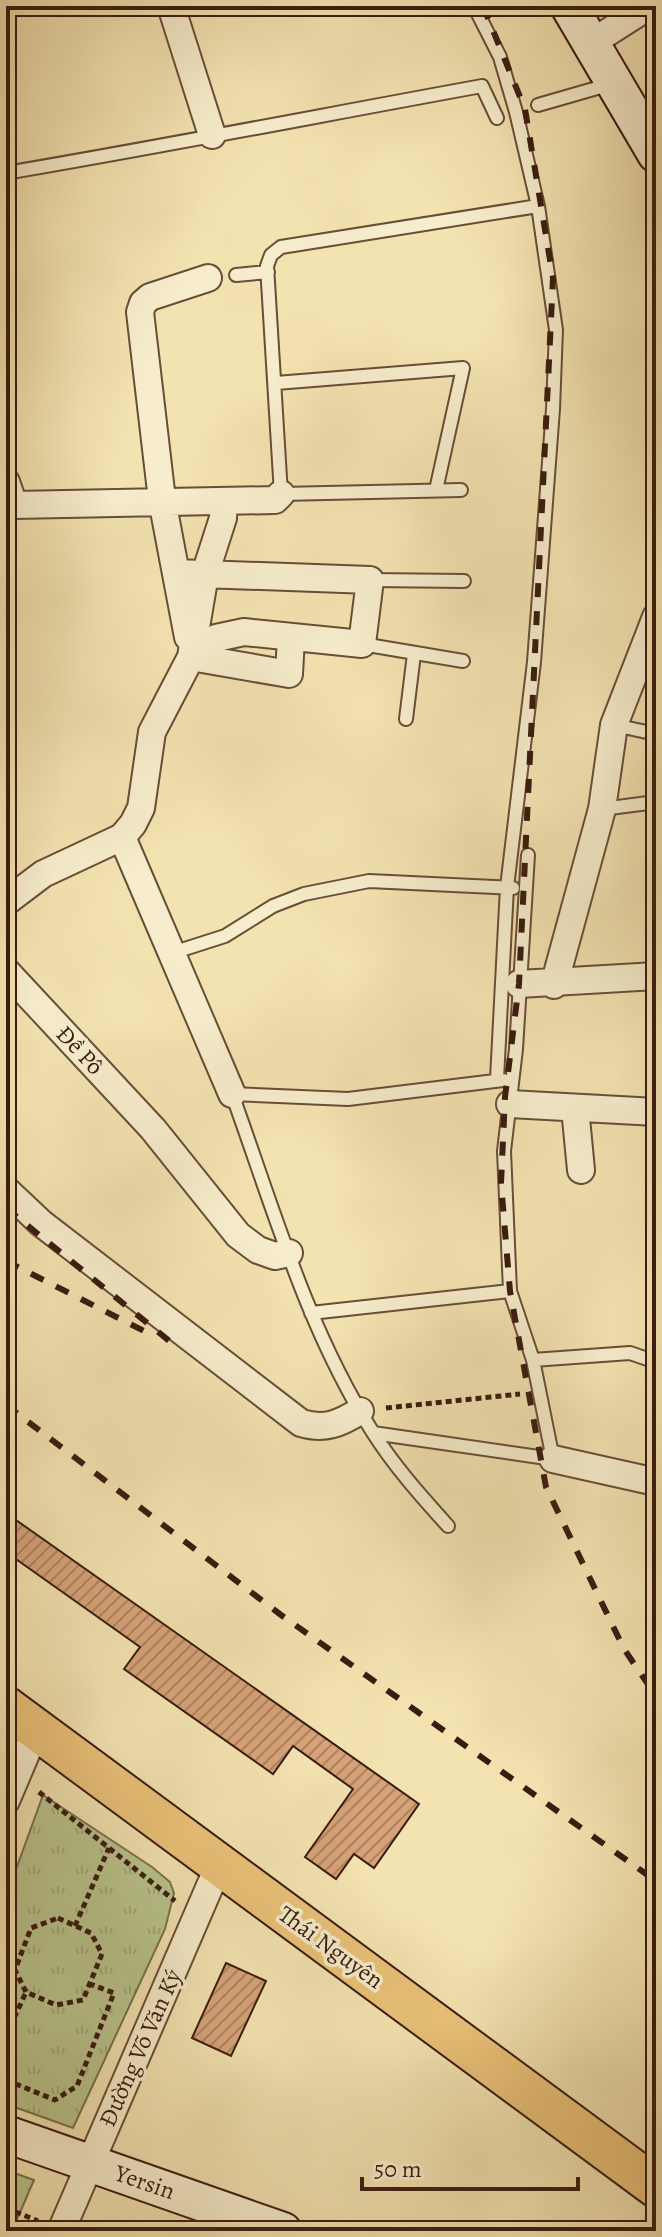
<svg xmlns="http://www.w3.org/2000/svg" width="662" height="2237" viewBox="0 0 662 2237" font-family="Alegreya,serif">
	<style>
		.park { fill: url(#park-tufts); stroke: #79704e; stroke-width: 2 }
		.building { fill: url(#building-hatch); stroke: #391b0e; stroke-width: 2 }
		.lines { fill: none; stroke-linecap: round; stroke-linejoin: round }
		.lane-casing { stroke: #684d37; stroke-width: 16 }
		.street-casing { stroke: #684d37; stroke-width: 30 }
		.secondary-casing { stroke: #391b0e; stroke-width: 40 }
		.primary-casing { stroke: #391b0e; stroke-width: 44 }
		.path { stroke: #391b0e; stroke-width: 5; stroke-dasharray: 6 4; stroke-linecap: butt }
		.lane { stroke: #f7edcc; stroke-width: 12 }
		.street { stroke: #f7edcc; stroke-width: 26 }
		.secondary { stroke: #f7edcc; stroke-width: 36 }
		.primary { stroke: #eac278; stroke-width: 40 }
		.rail { stroke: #391b0e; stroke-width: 6; stroke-dasharray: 14 14; stroke-linecap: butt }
		.labels { text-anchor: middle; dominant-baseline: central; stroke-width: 7; stroke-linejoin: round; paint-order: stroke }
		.street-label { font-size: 24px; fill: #391b0e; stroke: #f7edcc }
	</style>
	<defs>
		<pattern id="park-tufts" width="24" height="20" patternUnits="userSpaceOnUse" patternTransform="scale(2)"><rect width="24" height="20" fill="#b9c48d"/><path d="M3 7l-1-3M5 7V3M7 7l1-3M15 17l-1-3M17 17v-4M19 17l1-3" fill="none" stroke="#a0a878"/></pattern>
		<pattern id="building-hatch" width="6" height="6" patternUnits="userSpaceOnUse" patternTransform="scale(2)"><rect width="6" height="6" fill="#d7a278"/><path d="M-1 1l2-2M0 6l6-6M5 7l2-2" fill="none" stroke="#af8361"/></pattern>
	</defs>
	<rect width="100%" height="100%" fill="#f3e3b1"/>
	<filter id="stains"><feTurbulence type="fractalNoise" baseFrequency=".0025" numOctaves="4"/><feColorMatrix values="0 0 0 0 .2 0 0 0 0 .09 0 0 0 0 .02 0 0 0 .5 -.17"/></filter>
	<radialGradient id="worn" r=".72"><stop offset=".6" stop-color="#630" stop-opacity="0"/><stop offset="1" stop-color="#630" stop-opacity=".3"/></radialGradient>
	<!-- park -->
	<path class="park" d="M43,1795L152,1867L170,1882L174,1893L165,1929L73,2128L6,2104V1897Z
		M6,2170L34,2180L12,2231H6Z"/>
	<!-- building -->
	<path class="building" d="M6,1513L419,1804L374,1868L354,1854L336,1879L305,1857L353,1789L293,1746L273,1774L124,1669L140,1647L6,1552Z
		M226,1963L266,1981L231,2056L192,2038Z"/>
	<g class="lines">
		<!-- lane casing -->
		<g class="lane-casing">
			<path id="lane" d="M474,6L500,57L516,112L538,206L556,330L553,409L534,662L507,887L497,1079
				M538,105L611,84
				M6,173C165,146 323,115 482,86L497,118
				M236,275L268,272
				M276,383L463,368L436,490
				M461,490L281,494L267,266L271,255L281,247L538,206
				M370,580L464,581
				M362,644L463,661
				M406,719L414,654
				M614,725L656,734
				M602,809L656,802
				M172,953L225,936L273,906L304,894L369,881L513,888
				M311,1313L510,1291
				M533,1360L630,1353L656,1362
				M373,1433L553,1459L533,1360L510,1291L504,1151L516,1049L528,855
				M448,1526C421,1496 394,1466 372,1431C307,1329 273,1207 232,1094L348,1099L503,1080"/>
		</g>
		<!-- street casing -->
		<g class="street-casing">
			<path id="street" d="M171,6L212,135
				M591,43L649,6
				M6,482L14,505L275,500L281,494
				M176,573L370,580L362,644L244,632L216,638L191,657
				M188,637L162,500L140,312L143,303L150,297L208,278
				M191,657L289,674L291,637
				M122,837L232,1094
				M6,902L43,874L122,837L133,824L141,808L152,732L191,657L205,574L223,518L224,501
				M6,971L153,1129L238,1235L258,1250L275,1256L289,1253
				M519,984L656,976
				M554,985L602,809L614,725L656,617
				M510,1104L656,1112
				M575,1108L581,1170
				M6,1190L41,1223L301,1423C325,1430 339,1424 360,1411
				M553,1459L656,1482
				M6,1801L36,1730
				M61,2231L219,1865"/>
		</g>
		<!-- secondary casing -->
		<g class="secondary-casing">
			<path id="secondary" d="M569,6L656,154
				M6,2134L283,2231"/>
		</g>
		<!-- primary casing -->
		<g class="primary-casing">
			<path id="primary" d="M6,1707L656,2187"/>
		</g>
		<!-- path -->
		<path class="path" d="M386,1408L520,1394
			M39,1792L175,1901
			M58,1918L91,1933L102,1954L83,2000L56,2005L26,1992L15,1970L31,1928Z
			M75,1926L109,1848
			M6,2036L26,1992
			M6,2080L55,2100L77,2086L114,1993L90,1984
			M6,2208L38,2221"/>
		<!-- lane -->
		<use href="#lane" class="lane"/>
		<!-- street -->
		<use href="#street" class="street"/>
		<!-- secondary -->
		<use href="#secondary" class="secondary"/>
		<!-- primary -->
		<use href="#primary" class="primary"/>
		<!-- rail -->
		<path class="rail" d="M483,6L525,109L553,278L519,984L505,1097L501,1183L510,1291L546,1487L624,1649L656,1696
			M6,1208L178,1348
			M6,1261L146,1332
			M6,1405L281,1615L656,1881"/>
	</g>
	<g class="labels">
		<!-- street labels -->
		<g class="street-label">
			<text transform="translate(80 1050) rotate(47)">Đề Pô</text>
			<text transform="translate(331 1947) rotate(36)">Thái Nguyên</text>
			<text transform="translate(140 2048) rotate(-66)">Đường Võ Văn Ký</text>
			<text transform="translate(145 2182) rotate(19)">Yersin</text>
		</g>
	</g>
	<!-- margin -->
	<rect width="662" height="2237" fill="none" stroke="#f3e3b1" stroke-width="32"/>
	<rect x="8" y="8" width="646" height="2221" fill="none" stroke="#391b0e" stroke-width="4"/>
	<rect x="16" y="16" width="630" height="2205" fill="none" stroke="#391b0e" stroke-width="2"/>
	<!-- scale -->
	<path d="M362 2177v12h216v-12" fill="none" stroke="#391b0e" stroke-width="4"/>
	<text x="374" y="2177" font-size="24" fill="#391b0e" stroke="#f7edcc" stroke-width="6" paint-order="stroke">50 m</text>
	<rect width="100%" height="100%" filter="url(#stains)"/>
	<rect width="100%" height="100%" fill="url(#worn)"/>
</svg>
